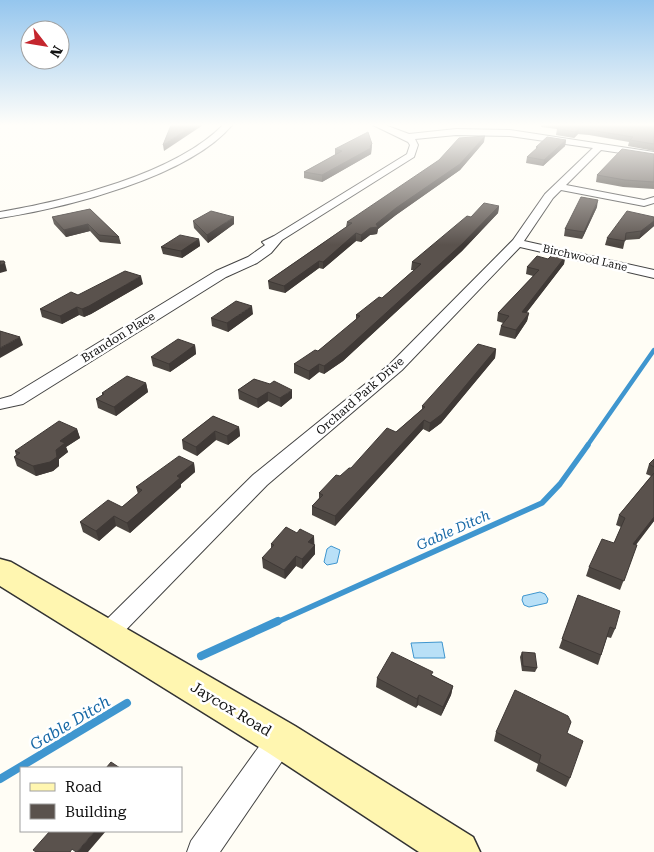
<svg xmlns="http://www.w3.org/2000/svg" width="654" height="852" viewBox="0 0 654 852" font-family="'Roboto Serif',serif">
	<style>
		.water { fill: #b9e0f7; stroke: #3f96cf }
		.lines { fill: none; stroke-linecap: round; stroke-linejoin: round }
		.stream-far2 { stroke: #3f96cf; stroke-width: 4.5 }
		.stream-far1 { stroke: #3f96cf; stroke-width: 5.5 }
		.stream { stroke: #3f96cf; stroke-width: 8 }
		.street-casing { stroke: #444; stroke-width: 2 }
		.secondary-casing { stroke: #333; stroke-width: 3 }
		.street { fill: #fff; fill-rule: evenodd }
		.secondary { fill: #fff6b0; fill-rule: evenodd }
		.wall { fill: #4d4742 }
		.shaded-wall { fill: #3f3936 }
		.building { fill: #5a524d; stroke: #3f3936 }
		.labels { text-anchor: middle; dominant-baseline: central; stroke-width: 5; stroke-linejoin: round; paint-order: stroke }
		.far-street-label { font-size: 11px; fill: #111; stroke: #fff }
		.street-label { font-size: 12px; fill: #111; stroke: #fff }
		.water-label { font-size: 14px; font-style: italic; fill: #1768a6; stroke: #fff }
		.near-street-label { font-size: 15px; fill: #111; stroke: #fff }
		.near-water-label { font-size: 16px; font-style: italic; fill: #1768a6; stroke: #fff }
	</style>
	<rect width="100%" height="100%" fill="#fffdf5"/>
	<!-- water -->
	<path class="water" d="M331,546L340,550L337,563L327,565L324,562L327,549Z
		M540,592L545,594L548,599L547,603L529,607L524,605L522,600L523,596Z
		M442,642L445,658H414L411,643Z"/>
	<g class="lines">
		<!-- stream-far2 -->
		<path class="stream-far2" d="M587,446L654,350"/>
		<!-- stream-far1 -->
		<path class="stream-far1" d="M275,623L542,503L560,484L588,445"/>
		<!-- stream -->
		<path class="stream" d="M201,656L278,621
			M0,779L127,703"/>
		<!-- street casing -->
		<g class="street-casing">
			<path id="street" d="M223,125H232C189,177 65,208 0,218V212C66,201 175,174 223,125Z
				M373,125H385L409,134L456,129L510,130L654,152V158L601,150L566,185L644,200L654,197V203L644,206L561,190L553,198L524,241L654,270V278L520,247L402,370L267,485L115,641L107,644L99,641L95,634L99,627L253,475L390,364L513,240L545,194L593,148L510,136L456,135L415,139L418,145L414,157L282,240L271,253L257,263L226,277L23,404L0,409V399L11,396L216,271L248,257L265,245L262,242L274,236L407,154L410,145L408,142Z
				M281,726L291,730L295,739L291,748L220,852H187L191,841L271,730Z"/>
		</g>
		<!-- secondary casing -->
		<g class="secondary-casing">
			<path id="secondary" d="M0,559L11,562L295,726L473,837L480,852H419L267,752L0,586Z"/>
		</g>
		<!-- street -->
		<use href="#street" class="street"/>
		<!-- secondary -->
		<use href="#secondary" class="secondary"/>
	</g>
	<!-- wall -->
	<path class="wall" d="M541,125H654V151L628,146L629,142L589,135L578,134L574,138L556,135L557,129L541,127Z
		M566,140L565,146L543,166L526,163L527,157L536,150V147Z
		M484,142L460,170L396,215L378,229L377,234L370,235L361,242L356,241L323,269L319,268L285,293L269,289L268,281L346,227L347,222Z
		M372,144L371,154L322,182L304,178V172L335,155V149Z
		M654,154V189L623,187L596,182L597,175Z
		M499,206L498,213L462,251L343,361L324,374L319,372L309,380L294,373V364L318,351L356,320V315L382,298L414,270H411L412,262L471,217Z
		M597,207L582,239L564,236L565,229Z
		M90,209L119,237L121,244L100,242L90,231L66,237L54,224L52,217Z
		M654,217V226L639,239L625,240L623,249L605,245L607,238Z
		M193,221L234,224L208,243L194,228Z
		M199,239L200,246L182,258L163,254L161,247Z
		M565,257L564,264L526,313H529L527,321L515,339L499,335L501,326L503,323L497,321L498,313L533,276L526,274L527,267L548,259Z
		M143,284L91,314L84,317L79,315L62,324L42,317L40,309L78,295Z
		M253,314L228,332L212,326L211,318Z
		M195,345L196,354L170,372L153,366L151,357Z
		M496,349L495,358L441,423L429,432L423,429L335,526L312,515V506L319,498V493L351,468L396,432L422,409V406Z
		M254,379L292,398L281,407L268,401L258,408L239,399L238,390Z
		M146,383L148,392L116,416L98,408L96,399L102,395V393Z
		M213,416L239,427L240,436L228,445L216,440L197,456L183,449L182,440Z
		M77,429L80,438L66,447L68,452L59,459V466L53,471L36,476L17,466L14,457L16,455L15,451Z
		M654,459V521L636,545H637L620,590L586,576L589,567L614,543L621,527L616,525L619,515L651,476L646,474L649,464Z
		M194,463L195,472L181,484V487L130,533L116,526L99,541L83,532L80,522L122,507L138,494L136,487Z
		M297,533L314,536L315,554L302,569L296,566L285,579L263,568L262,558L271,549V544Z
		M578,595L615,629L611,638L607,637L598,665L559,648Z
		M522,652L537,668L535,672L522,671L520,657Z
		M432,675L453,686L451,695L441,716L418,705L416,708L376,687L377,678Z
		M496,732L567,733L570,778L566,787L536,771L538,764L494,741Z"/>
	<!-- shaded-wall -->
	<path class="shaded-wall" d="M194,125H203L164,151L163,145Z
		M580,128L578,134L574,138L575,132Z
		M485,136L484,142L460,170L396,215L378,229L377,234L370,235L361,242V235L376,224Z
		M566,140L565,146L543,166L544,160Z
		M372,144L371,154L322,182V175Z
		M598,200L597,207L582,239L584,232Z
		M499,206L498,213L462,251L343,361L324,374V366Z
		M234,217V224L208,243L207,235Z
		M654,221V226L639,239L641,231Z
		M88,224L90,231L66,237L64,230Z
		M356,233V241L323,269V262Z
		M199,239L200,246L182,258L181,251Z
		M565,257L564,264L521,320L522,312Z
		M319,261V268L285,293L284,286Z
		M5,263L7,271L0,273V265Z
		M141,276L143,284L91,314L84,317L82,309Z
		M252,306L253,314L228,332L227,323Z
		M77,307L79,315L62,324L60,316Z
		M529,313L527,321L515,339L516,330Z
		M20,337L23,345L0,358V348Z
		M195,345L196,354L170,372L169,364Z
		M496,349L495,358L441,423L429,432L430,423Z
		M319,364V372L309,380V371Z
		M146,383L148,392L116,416L114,407Z
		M292,390V398L281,407L280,398Z
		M268,392V401L258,408L257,399Z
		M424,420L423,429L335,526V516Z
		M239,427L240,436L228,445L227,436Z
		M77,429L80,438L66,447L68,452L59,459V466L53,471L36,476L33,466L56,450L60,441Z
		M215,431L216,440L197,456L196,447Z
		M194,463L195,472L181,484V487L130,533L127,523L177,476Z
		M114,516L116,526L99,541L96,531Z
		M654,517V521L629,553L633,544Z
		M314,536V545L308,542Z
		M315,545V554L302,569V559Z
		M296,556V566L285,579L284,570Z
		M453,686L451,695L441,716L443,707Z
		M419,695L418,705L416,708L417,699Z
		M95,831H106L88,852H77Z"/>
	<!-- building -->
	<path class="building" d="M171,125H194L163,145Z
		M562,125H654V144L630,140L633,137L590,130L580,128L575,132L557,129Z
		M368,132L372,144L370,146L371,148L322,175L304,172L342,151L335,149Z
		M485,136L460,164L396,208L376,224L378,227L370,228L361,235L356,233L323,262L319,261L284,286L268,281L352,223L347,222L439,160L459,138Z
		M547,137L566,140L544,160L527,157L538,147H536Z
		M622,149L654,154V182L625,180L597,175Z
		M581,197L598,200L584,232L565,229Z
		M484,203L499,206L462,244L343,352L324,366L319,364L309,371L294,364L315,350L318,351L360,316L356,315L379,297L382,298L421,264L412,262L467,216L471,217Z
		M90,209L119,237L99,235L88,224L64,230L52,217Z
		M211,211L234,217L207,235L193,221Z
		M627,211L654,217V221L641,231L626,233L625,241L607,238Z
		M180,235L199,239L181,251L161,247Z
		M557,250L565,257L522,312L529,313L516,330L501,326L509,316L498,313L539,270L527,267L537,256L548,259Z
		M0,261H4L5,263L0,265Z
		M125,271L141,276L89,306L82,309L77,307L60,316L40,309L71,292L78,295Z
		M236,301L252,306L227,323L211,318Z
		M0,331L20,337L0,348Z
		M178,339L195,345L169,364L151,357Z
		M478,344L496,349L442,414L430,423L424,420L335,516L312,506L323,495L319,493L336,475L340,476L349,468H351L387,428L396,432L425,407L422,406Z
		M127,376L146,383L114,407L96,399L104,394L102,393Z
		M254,379L270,384L274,381L292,390L280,398L268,392L257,399L238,390Z
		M213,416L239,427L227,436L215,431L196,447L182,440Z
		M59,421L77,429L60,441L65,443L56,450L57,457L50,462L33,466L14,457L20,453L15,451Z
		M179,456L194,463L177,476L180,478L127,523L114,516L96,531L80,522L108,500L122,507L142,490L136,487Z
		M654,459V467L649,464Z
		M654,473V517L633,544L637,545L624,581L589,567L602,539L614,543L625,518L619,515Z
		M286,527L297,533L300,529L314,536L308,542L315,545L302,559L296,556L284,570L262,558L274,545L271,544Z
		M578,595L620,611L615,629L610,627L601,655L562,639Z
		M392,652L433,672L431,675L453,686L443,707L419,695L417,699L377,678Z
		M522,652L535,653L537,668L523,666Z
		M515,690L568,716L571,722L567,733L583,741L570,778L539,762L541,755L496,732Z
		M111,762L120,768H106Z
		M50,831H95L77,852H76L72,849L70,852H36L33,850Z"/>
	<!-- sky -->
	<linearGradient id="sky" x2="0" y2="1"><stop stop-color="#95c6ee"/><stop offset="0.51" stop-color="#fffefa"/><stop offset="1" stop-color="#fffefa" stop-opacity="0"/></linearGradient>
	<rect width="654" height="245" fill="url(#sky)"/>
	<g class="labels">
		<!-- far-street labels -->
		<g class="far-street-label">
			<text transform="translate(585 258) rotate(13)">Birchwood Lane</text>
		</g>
		<!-- street labels -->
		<g class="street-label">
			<text transform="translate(118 337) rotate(-32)">Brandon Place</text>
			<text transform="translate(360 396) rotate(-41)">Orchard Park Drive</text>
		</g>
		<!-- water labels -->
		<g class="water-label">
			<text transform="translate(453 530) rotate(-24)">Gable Ditch</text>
		</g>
		<!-- near-street labels -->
		<g class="near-street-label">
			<text transform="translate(231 709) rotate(31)">Jaycox Road</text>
		</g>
		<!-- near-water labels -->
		<g class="near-water-label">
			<text transform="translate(70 723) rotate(-31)">Gable Ditch</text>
		</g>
	</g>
	<!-- legend -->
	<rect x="20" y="767" width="162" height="65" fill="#ffffff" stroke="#a0a0a0"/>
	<rect x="30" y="783" width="25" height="8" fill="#fff6b0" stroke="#a0a0a0"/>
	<text x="65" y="792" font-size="15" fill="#111111">Road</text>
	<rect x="30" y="804" width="25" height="15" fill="#5a524d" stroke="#a0a0a0"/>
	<text x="65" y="817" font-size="15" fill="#111111">Building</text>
	<!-- north arrow -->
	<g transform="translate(45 45) rotate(121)"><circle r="24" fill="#ffffff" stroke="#a0a0a0"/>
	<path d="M0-4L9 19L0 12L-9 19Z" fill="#c4262e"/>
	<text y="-8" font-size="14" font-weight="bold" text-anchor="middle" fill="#111111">N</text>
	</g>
</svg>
